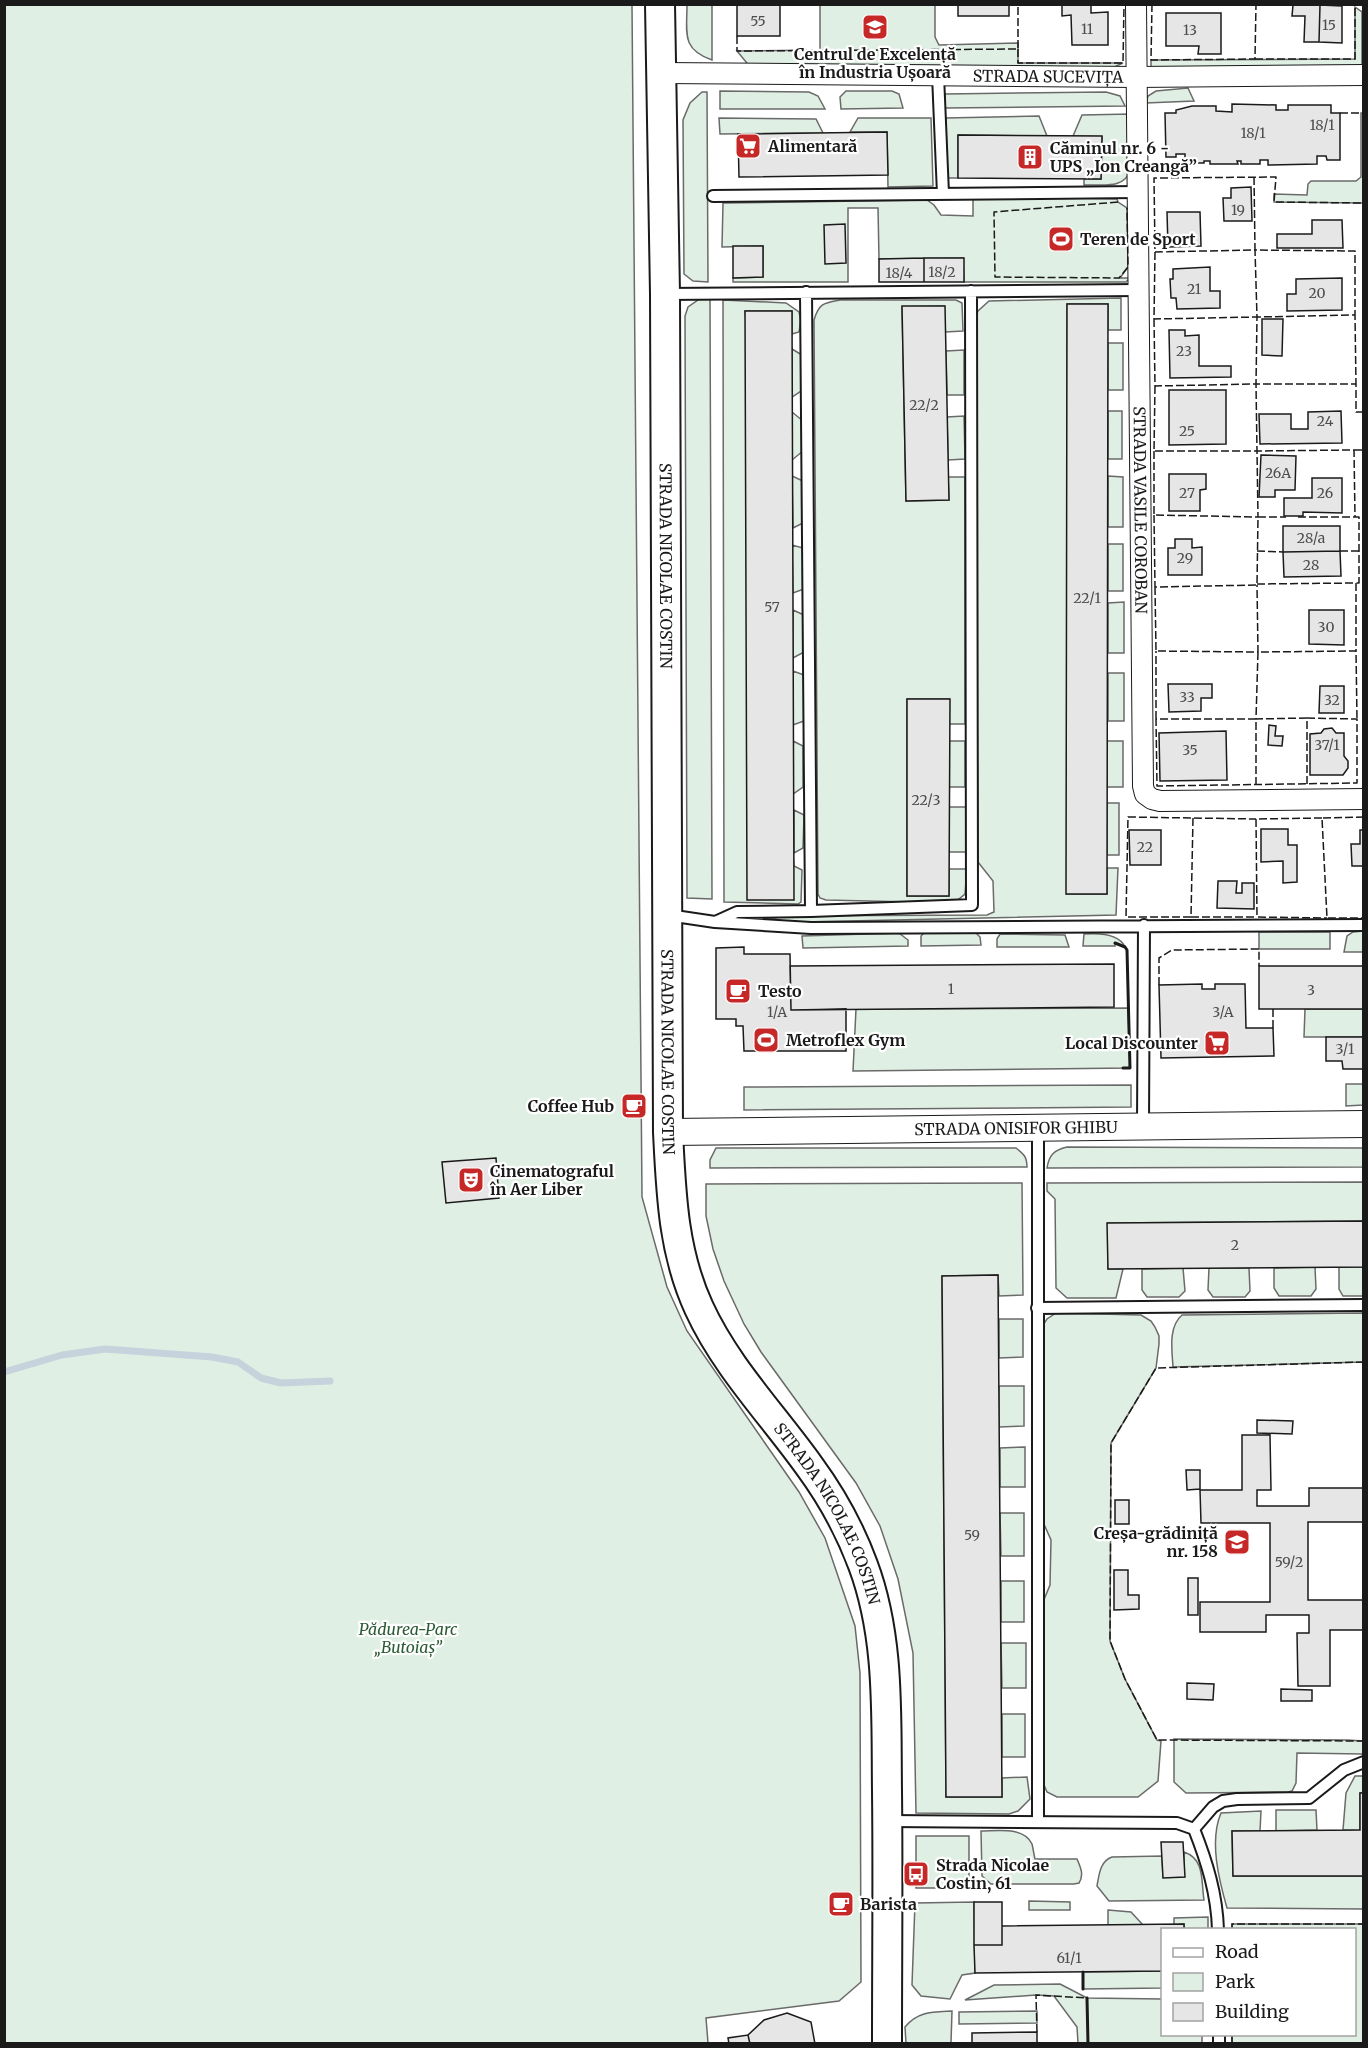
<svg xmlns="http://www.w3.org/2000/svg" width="1368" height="2048" viewBox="0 0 1368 2048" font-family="Merriweather,serif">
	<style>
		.green { fill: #e0efe3; stroke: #6a6a6a; stroke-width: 1.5 }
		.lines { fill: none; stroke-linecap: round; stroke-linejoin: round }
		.stream { stroke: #c6d2dc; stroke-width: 7 }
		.building { fill: #e6e6e6; stroke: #1a1a1a; stroke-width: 1.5 }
		.service-casing { stroke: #1a1a1a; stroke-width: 14 }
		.minor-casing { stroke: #1a1a1a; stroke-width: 22 }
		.tertiary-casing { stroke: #1a1a1a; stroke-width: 28 }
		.secondary-casing { stroke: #1a1a1a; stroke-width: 32 }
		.service { stroke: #fff; stroke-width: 10 }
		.minor { stroke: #fff; stroke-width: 20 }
		.tertiary { stroke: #fff; stroke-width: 26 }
		.secondary { stroke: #fff; stroke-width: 28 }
		.fence { stroke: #1a1a1a; stroke-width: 1.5; stroke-dasharray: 8 3; stroke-linecap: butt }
		.wall { stroke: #1a1a1a; stroke-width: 3 }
		.labels { text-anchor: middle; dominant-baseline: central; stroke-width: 4.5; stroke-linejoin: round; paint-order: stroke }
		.number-label { font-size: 14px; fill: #4d4d4d }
		.poi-label { font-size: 16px; font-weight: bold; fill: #1a1a1a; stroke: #fff; text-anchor: start }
		.street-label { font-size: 16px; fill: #1a1a1a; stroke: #fff }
		.park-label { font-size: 16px; font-style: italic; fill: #2b5a34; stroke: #fff }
	</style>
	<rect width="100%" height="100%" fill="#fff"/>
	<!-- green -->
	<path class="green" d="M935,4V37L939,45L1018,43V63H1123L1112,68H751L737,51L820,50V5Z
		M5,5H632L642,1197L667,1287L687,1331L799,1492L825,1538L855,1626L860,1673L861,1982L839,2001L706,2018L708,2043L5,2044Z
		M687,5H712V60C681,49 687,33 687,5Z
		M1355,7L1362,12V65L1357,67H1151V60L1355,59Z
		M1188,88L1194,101L1146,103L1148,96L1156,91Z
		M720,91L809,92L818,96L825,109H720Z
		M846,91H892L899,94L903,108L841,109L840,97Z
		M702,92H707L708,282L693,281L684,274L683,120L690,103Z
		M1106,92L1120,96L1125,106L945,108V94Z
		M1361,113H1364L1363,203L1274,202V194L1307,195L1308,184L1311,181H1356L1361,177Z
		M1131,114V170C1123,190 1103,184 1084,185V179H1101L1102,137L1073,136L1082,115Z
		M1039,116L1047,136L958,135V178H947L946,118Z
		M719,118L816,119L823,133L720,134Z
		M858,118H931L933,186L888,187L887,132H850Z
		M993,196L1117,199L1118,202L1127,208L1128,267L1120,278H1130L1126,282H964L963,258L879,259L878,208H848V282H733V278L763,277V246L722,247L723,203L927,200L934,205L941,215L973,216V197Z
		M701,298H710L712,899L687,898L685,316L688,307Z
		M1121,298V330H1108V304H1067V894H1107V868H1118L1116,915L803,922L739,920L738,916L987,915L994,912L993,881L978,862L975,318L978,311L989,301Z
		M723,300L786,303L799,312L801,320L799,332L792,334V311H745L794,866L802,870L801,902L798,904L724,902Z
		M840,300H956L962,303L963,331L945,332L944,306L902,307L906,501L949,500L948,477H965V724H949V699H907V896H949V869H967L965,894L954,903L826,900L820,898L818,894L814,320C819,303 824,303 840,300Z
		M1108,343H1123V390H1108Z
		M792,349L802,355L801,391L792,397Z
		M964,350V395H947L946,351Z
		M1108,411H1122V459H1108Z
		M792,412L803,421V451L792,460Z
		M964,416L965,459L948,460L947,417Z
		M792,476L803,481V523L793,528Z
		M1108,476L1123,477V527H1108Z
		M1108,544H1123V591H1108Z
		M792,545L803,548L804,589L793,593Z
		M1124,602V653H1108V603Z
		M793,610L804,615V652L793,658Z
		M793,671L804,675V721L793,725Z
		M1108,673H1124V721H1108Z
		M793,741L803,746V787L793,794Z
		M949,741H965V787H949Z
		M1107,741H1123V787H1107Z
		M1107,803H1119V855H1107Z
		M949,807H966V852H949Z
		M794,810L804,815L803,848L794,853Z
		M1363,931V952H1344L1347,936L1353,932Z
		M1259,932H1330V949H1259Z
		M899,933L908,940V946L803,948L802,936Z
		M924,933H976L980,937L981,945L921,946V936Z
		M1000,934L1065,935L1069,947H997V939Z
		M1084,934C1098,933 1119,933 1125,947L1115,943V946H1083Z
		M1128,1008L1130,1068L853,1071L856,1009Z
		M1305,1009H1363V1037H1304Z
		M1346,1084H1363V1105L1346,1106Z
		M1131,1085V1107L744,1110V1087Z
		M1067,1147L1363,1148V1167L1047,1168C1049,1155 1054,1150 1067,1147Z
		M716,1148H1016C1024,1154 1027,1157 1027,1167L710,1168V1160Z
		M1363,1182V1221L1108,1223V1269H1123L1116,1298H1067L1056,1288L1055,1199L1047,1191V1183Z
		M1022,1183L1023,1295L999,1296L998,1275L942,1276L946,1797H1002V1778L1027,1777L1030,1799L1018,1811L1009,1814L916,1813L913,1653L898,1579L880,1526L856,1483L761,1352L744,1324L724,1281L713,1249L706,1216V1184Z
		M1315,1267L1316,1289L1311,1296H1279L1274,1288V1268Z
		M1339,1267H1363V1296H1343L1339,1289Z
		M1183,1268L1185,1291L1179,1297H1147L1142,1290V1269Z
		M1209,1268H1249L1250,1291L1245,1297H1213L1208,1290Z
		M1056,1313L1141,1315L1151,1321L1155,1327L1159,1336V1344L1156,1368L1111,1443L1110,1641L1125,1679L1157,1740L1161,1741L1158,1781L1138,1797H1057L1047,1792L1044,1785L1043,1602L1050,1585L1051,1540L1043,1522V1325L1047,1319Z
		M1363,1313V1362L1173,1367C1172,1350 1168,1327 1182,1315Z
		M999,1319H1023V1357L999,1358Z
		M999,1386H1024V1426L999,1427Z
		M1025,1447V1487H1000V1448Z
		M1000,1513H1024V1556H1001Z
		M1001,1581H1024V1622H1001Z
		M1001,1643H1026V1688H1002Z
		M1002,1714H1025V1757H1002Z
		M1174,1739L1347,1740L1363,1741V1754L1297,1753L1296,1783L1292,1791L1288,1792L1186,1793L1174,1782Z
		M1355,1776H1363V1793H1360V1830H1343L1346,1793Z
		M1276,1810H1316L1317,1830L1276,1831Z
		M1261,1811L1260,1831H1232L1233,1876H1362L1363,1838V1909L1227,1908C1219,1880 1209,1841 1221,1813Z
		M981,1831C996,1831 1024,1826 1032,1844C1033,1848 1034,1855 1035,1859H1077C1081,1868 1084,1875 1079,1883L1074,1884H991L982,1876Z
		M916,1836H969V1888H916Z
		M1184,1852C1205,1859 1201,1881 1204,1900L1109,1901L1097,1886C1099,1875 1100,1861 1112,1857L1162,1856L1163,1877H1184Z
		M1029,1901L1070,1902V1910H1029Z
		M974,1902L975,1973L962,1975L950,1999L921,1996L912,1985L915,1903Z
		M1108,1910L1131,1912L1143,1925H1108Z
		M1208,1917V1929H1184V1924L1174,1925V1918Z
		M1232,1924H1363V2043H1232V2035L1354,2034V1930H1232Z
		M1162,1971V1988L1083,1989V1972Z
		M1060,1984L1087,1998L1162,1999V2034L1202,2035V2043H1078L1077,2027L1054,1996L1036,1995L965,2000L994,1985Z
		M952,2011L951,2043H906L905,2027C918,2011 933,2012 952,2011Z
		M1037,2011V2023L959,2024V2012Z"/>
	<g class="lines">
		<!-- stream -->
		<path class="stream" d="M4,1372L62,1355L105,1349L212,1357L238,1362L261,1378L281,1383L330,1381"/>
	</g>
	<!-- building -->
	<path class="building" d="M737,4H780V36H737Z
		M958,4H1009V16H958Z
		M1062,5H1091V13L1108,12V45H1072L1071,15L1062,16Z
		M1293,5H1320L1319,42H1304L1305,16H1292Z
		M1320,5L1342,6V43L1319,42Z
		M1166,13H1221V54H1198L1199,46H1166Z
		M1232,104L1276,105V110H1288V105H1331V113H1340V160H1327L1326,156H1317V164L1268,165V160H1260V164H1241V161H1237L1238,164H1210V161H1204V163H1185V154H1176V157H1166L1165,113H1176V110L1192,106H1216V111L1232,112Z
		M887,132L888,175L739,177L738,134Z
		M958,135L1102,136L1101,179L958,178Z
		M1251,187L1252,221H1224L1223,198H1231V188Z
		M1167,212H1200L1201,246L1168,247Z
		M1312,220H1342L1343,248H1277V234H1312Z
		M845,224L846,263L825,264L824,225Z
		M733,246H763V277L733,278Z
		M924,258H964V282H924Z
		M924,258V282H879V259Z
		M1210,267V291H1220V308L1177,309L1176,298H1171L1170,279H1173V269Z
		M1342,278V310L1287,311V294H1296V279Z
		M1067,304H1108L1107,894H1066Z
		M902,306H945L949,500L906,501Z
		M745,311H792L794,900H747Z
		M1262,319H1283L1282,356L1262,355Z
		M1169,330H1185V336L1199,335V366H1231V377L1170,378Z
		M1169,390H1226V444L1169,445Z
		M1341,411L1342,443L1260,444L1259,414H1291V429H1308V412Z
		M1261,455L1296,456L1295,490H1275V497H1259Z
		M1169,474H1206V489L1200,490V511H1169Z
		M1312,478H1342V513L1303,512V516H1284V498H1312Z
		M1283,526H1340V551L1283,552Z
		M1175,539H1192V548L1202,547V575H1168V548H1175Z
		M1340,551L1341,576L1284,577L1283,552Z
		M1309,610H1344V645L1309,644Z
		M1168,684H1212V698H1201V711L1169,712Z
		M1320,686H1344V713H1319Z
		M907,699H950L949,896H907Z
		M1269,725L1276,726L1275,736H1283L1282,746L1268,745Z
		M1332,728L1336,733H1344V756L1348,761V768L1343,775H1310V734L1321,733L1324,729Z
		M1226,731L1227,780L1160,781L1159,733Z
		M1261,829H1288V845H1297V882L1283,883V861L1261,862Z
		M1129,830H1161V865H1130Z
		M1360,830H1364L1363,866H1352L1351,844H1360Z
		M1218,881H1237L1236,893H1242V883H1254V909L1217,908Z
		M744,947V954H790L791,1010L846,1009V1051H744L743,1026H736V1019H716V948Z
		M1114,964V1007L791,1010L790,966Z
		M1259,966H1363L1364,1009H1259Z
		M1202,984V989H1215V984H1245L1246,1028H1273L1274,1056L1161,1058L1159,985Z
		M1326,1037H1364V1069H1343L1342,1061H1326Z
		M496,1158L499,1198L446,1203L442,1162Z
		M1364,1221V1267L1108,1269L1107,1223Z
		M998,1275L1002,1797H946L942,1276Z
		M1257,1420L1293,1421L1292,1434L1257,1433Z
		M1242,1435H1270L1271,1490H1257V1506H1309V1488H1364V1522H1308V1600H1364V1630H1330V1686H1298L1297,1633H1309V1615H1266V1632H1200V1602H1270V1523H1201L1200,1490H1242Z
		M1186,1470H1200V1489L1187,1490Z
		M1115,1500H1129V1524H1115Z
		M1114,1570H1128V1595H1139V1609L1114,1610Z
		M1188,1578H1198V1615H1188Z
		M1187,1683L1214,1684L1213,1700L1187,1699Z
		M1281,1689L1312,1690V1701H1281Z
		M1360,1793H1364L1363,1876H1233L1232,1831L1360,1830Z
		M1161,1842H1183L1185,1877L1163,1878Z
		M974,1902H1002V1945H974Z
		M1184,1924V1930H1162V1971L975,1973L974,1945H1002V1926Z
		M787,2013L811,2022L815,2044H750L748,2035L764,2020Z
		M1037,2032V2044H972V2033Z
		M748,2035L750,2044H729L728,2038Z"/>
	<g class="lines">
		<!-- service casing -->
		<g class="service-casing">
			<path id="service" d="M938,75L943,194
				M713,196L1138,192
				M665,294L1139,290
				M811,911L972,905L971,291
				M668,915L715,922L811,928L1364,925
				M715,922L737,912L811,911L806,292
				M1143,1127L1144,925
				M1038,1128V1822
				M1037,1308L1364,1305
				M888,1821L1177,1823L1194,1829C1207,1862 1217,1894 1218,1930
				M1194,1829L1213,1807L1223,1801L1237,1799L1309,1798L1344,1770L1364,1762
				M1219,2034V2044"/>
		</g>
		<!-- minor casing -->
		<g class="minor-casing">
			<g id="minor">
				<path id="s1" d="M1136,4L1143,786L1145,794L1152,799L1160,801L1364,799"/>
				<path id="s2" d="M661,73L1136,77L1364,75"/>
			</g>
		</g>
		<!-- tertiary casing -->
		<g class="tertiary-casing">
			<g id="tertiary">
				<path id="s3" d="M668,1132L1364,1124"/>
			</g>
		</g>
		<!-- secondary casing -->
		<g class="secondary-casing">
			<g id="secondary">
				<path id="s4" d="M660,4L665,294L668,1132C671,1193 673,1252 699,1308C726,1367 773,1415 810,1467C832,1497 850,1530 863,1565C890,1637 886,1715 887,1791C888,1875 887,1959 887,2044"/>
			</g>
		</g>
		<!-- service -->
		<use href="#service" class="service"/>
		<!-- minor -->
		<use href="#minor" class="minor"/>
		<!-- tertiary -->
		<use href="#tertiary" class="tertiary"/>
		<!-- secondary -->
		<use href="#secondary" class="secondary"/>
		<!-- fence -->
		<path class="fence" d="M1152,4L1151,60L1255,59L1256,4
			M737,36V51L1018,49V4
			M1018,49V63H1123L1124,4
			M1255,59H1355V4
			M1340,113H1364
			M1254,177L1255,250L1155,252L1154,178L1276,177L1274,202L1364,203
			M1118,202L994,212L995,277L1119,278L1128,267L1127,208
			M1155,252L1154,319L1257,317L1255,250L1355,251V315
			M1154,319L1155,386L1256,384L1257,317L1355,315L1356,384
			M1155,386L1154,451H1257L1256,384H1356V412H1364
			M1354,450H1363L1364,422
			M1154,451V515L1258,517L1257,451L1354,450L1355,517
			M1154,515L1155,587L1257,585L1258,517H1286
			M1298,517H1359V583H1356
			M1257,551L1283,552
			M1340,551H1359
			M1257,584L1356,583V651
			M1155,587L1156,651L1258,652L1257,585
			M1307,718L1256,719L1258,652L1356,651L1357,719
			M1156,719V651
			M1256,785V719H1156L1157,786L1357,783V719L1307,718V784
			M1364,817L1322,818L1327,918H1364
			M1193,818L1191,917H1126L1128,817L1256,819
			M1322,818L1256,819L1257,917L1327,918
			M1191,917H1257
			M1159,985V958L1172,950L1259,949V966
			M1273,1009V1028
			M1364,1362L1156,1368L1111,1443L1110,1641L1125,1679L1157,1740L1364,1741
			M1232,1930V1924H1364
			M1037,2032L1036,1995L1087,1998
			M1232,2034V2044"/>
		<!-- wall -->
		<path class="wall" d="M1115,943L1125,947L1127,950L1130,1068H1123
			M1083,1972V1989
			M1087,1998L1088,2044"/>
	</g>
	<!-- icons -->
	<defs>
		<g id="university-square" transform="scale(1.35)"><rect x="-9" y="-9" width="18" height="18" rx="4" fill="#c62828" stroke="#fff"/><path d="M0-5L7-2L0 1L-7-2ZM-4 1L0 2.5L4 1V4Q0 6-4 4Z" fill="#fff"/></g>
		<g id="supermarket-square" transform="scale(1.35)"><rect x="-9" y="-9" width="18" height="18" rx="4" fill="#c62828" stroke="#fff"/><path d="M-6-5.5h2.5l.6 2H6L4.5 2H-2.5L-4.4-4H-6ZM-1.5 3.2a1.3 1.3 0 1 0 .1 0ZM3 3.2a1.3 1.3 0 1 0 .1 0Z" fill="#fff"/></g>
		<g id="building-square" transform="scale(1.35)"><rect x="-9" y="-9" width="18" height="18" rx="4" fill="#c62828" stroke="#fff"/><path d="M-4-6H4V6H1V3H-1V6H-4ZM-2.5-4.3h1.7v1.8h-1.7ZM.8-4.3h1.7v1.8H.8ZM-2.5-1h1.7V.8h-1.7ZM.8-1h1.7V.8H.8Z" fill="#fff"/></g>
		<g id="stadium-square" transform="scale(1.35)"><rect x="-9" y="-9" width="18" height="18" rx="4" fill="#c62828" stroke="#fff"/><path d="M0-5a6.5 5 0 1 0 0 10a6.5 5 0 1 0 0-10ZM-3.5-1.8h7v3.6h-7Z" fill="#fff"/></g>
		<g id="cafe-square" transform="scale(1.35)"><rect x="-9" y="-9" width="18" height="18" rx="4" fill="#c62828" stroke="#fff"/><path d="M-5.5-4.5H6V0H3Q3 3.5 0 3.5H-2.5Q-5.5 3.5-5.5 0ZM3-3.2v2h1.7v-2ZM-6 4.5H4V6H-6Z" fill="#fff"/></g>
		<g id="theatre-square" transform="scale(1.35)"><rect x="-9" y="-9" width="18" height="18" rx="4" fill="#c62828" stroke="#fff"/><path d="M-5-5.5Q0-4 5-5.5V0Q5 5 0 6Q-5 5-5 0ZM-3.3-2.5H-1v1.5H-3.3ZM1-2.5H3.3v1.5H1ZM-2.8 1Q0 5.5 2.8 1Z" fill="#fff"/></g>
		<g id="school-square" transform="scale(1.35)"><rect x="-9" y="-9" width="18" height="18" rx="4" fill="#c62828" stroke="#fff"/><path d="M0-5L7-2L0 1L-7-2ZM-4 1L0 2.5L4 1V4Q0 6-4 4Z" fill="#fff"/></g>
		<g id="bus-square" transform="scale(1.35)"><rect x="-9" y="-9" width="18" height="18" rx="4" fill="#c62828" stroke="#fff"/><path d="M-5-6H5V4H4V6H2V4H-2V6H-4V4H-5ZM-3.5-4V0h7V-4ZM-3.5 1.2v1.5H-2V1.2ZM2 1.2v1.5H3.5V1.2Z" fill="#fff"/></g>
	</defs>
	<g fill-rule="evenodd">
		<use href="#university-square" x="875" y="27"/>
		<use href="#supermarket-square" x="748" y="146"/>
		<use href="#building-square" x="1030" y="157"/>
		<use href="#stadium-square" x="1061" y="239"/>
		<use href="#cafe-square" x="738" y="991"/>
		<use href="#stadium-square" x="766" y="1040"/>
		<use href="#supermarket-square" x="1217" y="1043"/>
		<use href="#cafe-square" x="634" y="1106"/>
		<use href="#theatre-square" x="471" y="1180"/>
		<use href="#school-square" x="1237" y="1542"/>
		<use href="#bus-square" x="916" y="1874"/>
		<use href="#cafe-square" x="841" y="1904"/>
	</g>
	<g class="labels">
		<!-- number labels -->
		<g class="number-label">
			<text x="758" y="21">55</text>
			<text x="1329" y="25">15</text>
			<text x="1087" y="29">11</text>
			<text x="1190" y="30">13</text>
			<text x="1322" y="125">18/1</text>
			<text x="1253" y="133">18/1</text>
			<text x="1238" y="210">19</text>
			<text x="942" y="272">18/2</text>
			<text x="899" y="273">18/4</text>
			<text x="1194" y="289">21</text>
			<text x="1317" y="293">20</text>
			<text x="1184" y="351">23</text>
			<text x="924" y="405">22/2</text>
			<text x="1325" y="421">24</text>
			<text x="1187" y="431">25</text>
			<text x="1278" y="473">26A</text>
			<text x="1187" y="493">27</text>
			<text x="1325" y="493">26</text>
			<text x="1311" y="538">28/a</text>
			<text x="1185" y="558">29</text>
			<text x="1311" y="565">28</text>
			<text x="1087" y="598">22/1</text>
			<text x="772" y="607">57</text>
			<text x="1326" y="627">30</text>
			<text x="1187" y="697">33</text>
			<text x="1332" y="700">32</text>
			<text x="1327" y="745">37/1</text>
			<text x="1190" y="750">35</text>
			<text x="926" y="800">22/3</text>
			<text x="1145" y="847">22</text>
			<text x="951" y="989">1</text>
			<text x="1311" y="990">3</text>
			<text x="777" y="1012">1/A</text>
			<text x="1223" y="1012">3/A</text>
			<text x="1345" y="1049">3/1</text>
			<text x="1235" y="1245">2</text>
			<text x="972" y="1535">59</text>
			<text x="1289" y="1562">59/2</text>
			<text x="1069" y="1958">61/1</text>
		</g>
		<!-- poi labels -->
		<g class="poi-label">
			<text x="875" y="54" text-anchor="middle">Centrul de Excelență<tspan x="875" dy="18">în Industria Ușoară</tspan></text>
			<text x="768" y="146">Alimentară</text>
			<text x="1050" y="148">Căminul nr. 6 -<tspan x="1050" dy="18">UPS „Ion Creangă”</tspan></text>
			<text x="1080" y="239">Teren de Sport</text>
			<text x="758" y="991">Testo</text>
			<text x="786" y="1040">Metroflex Gym</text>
			<text x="1198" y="1043" text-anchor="end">Local Discounter</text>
			<text x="614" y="1106" text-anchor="end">Coffee Hub</text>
			<text x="490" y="1171">Cinematograful<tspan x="490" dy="18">în Aer Liber</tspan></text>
			<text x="1218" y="1533" text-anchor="end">Creșa-grădiniță<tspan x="1218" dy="18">nr. 158</tspan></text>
			<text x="936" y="1865">Strada Nicolae<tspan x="936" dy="18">Costin, 61</tspan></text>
			<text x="860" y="1904">Barista</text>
		</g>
		<!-- street labels -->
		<g class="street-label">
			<text stroke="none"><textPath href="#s2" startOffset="387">STRADA SUCEVIȚA</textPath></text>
			<text stroke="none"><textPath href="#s1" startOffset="506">STRADA VASILE COROBAN</textPath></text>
			<text stroke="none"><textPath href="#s4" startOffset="562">STRADA NICOLAE COSTIN</textPath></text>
			<text stroke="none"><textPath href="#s4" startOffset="1048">STRADA NICOLAE COSTIN</textPath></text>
			<text stroke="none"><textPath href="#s3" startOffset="348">STRADA ONISIFOR GHIBU</textPath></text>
			<text stroke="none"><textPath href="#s4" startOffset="1552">STRADA NICOLAE COSTIN</textPath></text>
		</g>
		<!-- park labels -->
		<g class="park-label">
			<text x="408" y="1629">Pădurea-Parc<tspan x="408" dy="18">„Butoiaș”</tspan></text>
		</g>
	</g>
	<!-- border -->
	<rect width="1368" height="2048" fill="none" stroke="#1a1a1a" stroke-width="12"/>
	<!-- legend -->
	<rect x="1161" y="1928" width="195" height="108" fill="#ffffff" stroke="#a3a3a3" stroke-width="1.5"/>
	<rect x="1173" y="1948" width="30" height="9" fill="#ffffff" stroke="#a3a3a3" stroke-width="1.5"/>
	<text x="1215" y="1958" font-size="18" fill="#1a1a1a">Road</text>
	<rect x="1173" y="1973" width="30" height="18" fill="#e0efe3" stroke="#a3a3a3" stroke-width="1.5"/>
	<text x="1215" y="1988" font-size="18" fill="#1a1a1a">Park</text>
	<rect x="1173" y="2003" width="30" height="18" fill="#e6e6e6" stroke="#a3a3a3" stroke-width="1.5"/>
	<text x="1215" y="2018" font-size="18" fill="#1a1a1a">Building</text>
</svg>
